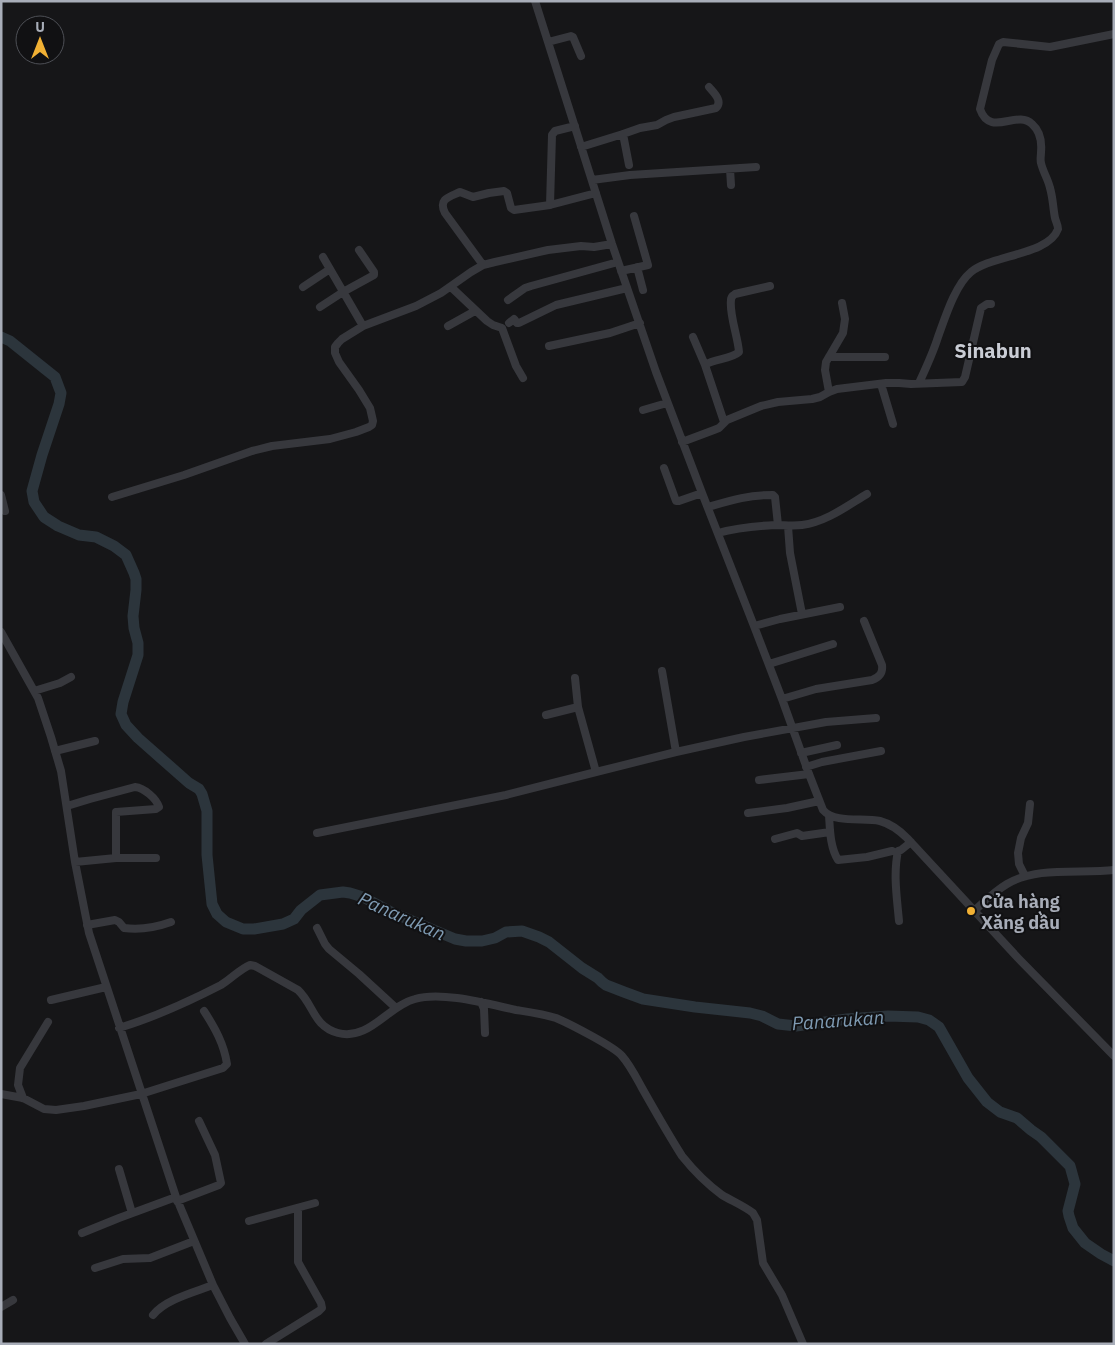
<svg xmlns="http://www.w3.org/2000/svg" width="1115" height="1345" viewBox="0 0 1115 1345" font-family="'IBM Plex Sans',sans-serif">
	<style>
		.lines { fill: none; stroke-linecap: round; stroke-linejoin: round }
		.river { stroke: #2c353c; stroke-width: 11 }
		.minor { stroke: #37383d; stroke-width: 8 }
		.poi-dot { fill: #f2b134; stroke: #111113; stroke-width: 2 }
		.labels { text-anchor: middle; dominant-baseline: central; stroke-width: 4; stroke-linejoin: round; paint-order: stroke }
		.poi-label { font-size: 18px; font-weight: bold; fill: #a8adb8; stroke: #111113; text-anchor: start }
		.water-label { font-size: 19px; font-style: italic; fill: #7f9bb3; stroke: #111113 }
		.quarter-label { font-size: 20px; font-weight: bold; fill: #c9ccd4; stroke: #111113 }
	</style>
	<rect width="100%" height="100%" fill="#161618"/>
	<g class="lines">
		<!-- river -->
		<path class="river" d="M1,337L10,341L55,377L61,393L59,404L42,455L32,491L34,502L44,517L58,526L79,535L96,537L114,546L126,555L134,573L136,579V590L133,616L134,628L138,643V655L123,702L121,714L126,725L138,738L189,783L199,789L202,794L207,811V855L212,904L217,914L226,922L243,929H254L283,924L294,919L301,910L320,895L343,892L350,893L363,897L391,912L455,939L466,941H482L495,938L506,932L522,931L539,937L549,942L582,968L598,978L602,982L606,985L624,992L643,999L695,1007L750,1013L762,1016L778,1024L796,1026L847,1019L888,1016L918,1017L929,1020L939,1027L968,1078L987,1102L1000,1112L1017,1118L1031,1130L1041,1137L1070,1166L1075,1184L1068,1211L1069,1216L1073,1228L1085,1243L1101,1254L1114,1261"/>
		<!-- minor -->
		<path class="minor" d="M535,1L612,244L656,372L702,493L754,626L782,699L809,774L823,810C835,824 864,817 880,821C891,824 899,830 907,838L1018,958L1114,1056
			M548,42L571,36L573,37L581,56
			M623,134L629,165
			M581,147L623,134L640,128L657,125L666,120L674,117L716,108C723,101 714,93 709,87
			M730,169L731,185
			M592,180L630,175L756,167
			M550,205L552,135L555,131L575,126
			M323,257L363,326
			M483,265L445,213C438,199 449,197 460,192L473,197L489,193L504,191L507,193L511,208L514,210L550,205L596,193
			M637,267L643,290
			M621,271L648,265L634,216
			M303,287L330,269
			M451,287L487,321L493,325L502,328L516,366L523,378
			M508,300L525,288L531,286L618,262
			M320,307L343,292L374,275V272L359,250
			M509,323L514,319L517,323H519L556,305L627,288
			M448,326L475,311
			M693,337L705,365
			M549,346L610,333L640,323
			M829,357H885
			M919,383C926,368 933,353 938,337C945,318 955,285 971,272C991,255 1049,255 1058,229C1058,225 1056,222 1055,218C1053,208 1053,198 1050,188C1048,179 1043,172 1041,163C1040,159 1041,156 1041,152C1042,141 1040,131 1032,124C1017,109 990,138 980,109L992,60L999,44L1003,42L1050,47L1114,34
			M881,384L893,424
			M829,392L825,370L826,362L843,333L845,319L842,303
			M643,410L667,403
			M724,422L705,365C715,358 730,360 739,352C738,337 729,314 731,300C731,296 733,296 735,294L770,286
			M682,442L714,430L719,428L727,420L761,406L778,402L812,399L820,397L829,392L837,389L886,383H899L911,384L962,382L965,377L981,308L987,304H991
			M664,468L676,501H679L702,493
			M1,495L5,511
			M112,497L184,475L252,451L272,446L330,439L356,432L369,427L372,425L373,421L370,408L359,390L339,362L335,353V347L338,343L342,339L363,326L416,306L441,293L471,272L483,265L495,262L548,250L581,246L594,247L612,244
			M708,507C732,500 748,495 773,495L775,497L778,525
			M788,526L790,553L802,614
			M718,533C736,528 756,526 775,525C784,525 793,526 802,525C826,522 847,506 867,494
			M754,626L780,619L840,607
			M1,632L38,698L51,737L61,771L75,862L89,933L176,1197L213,1285L230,1318L245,1344
			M769,664L833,644
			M662,671L676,752
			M575,678L578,707L596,772L676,752L744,737L826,722L876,718
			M34,691L60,683L71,677
			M782,699L816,689L872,680C880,677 883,673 882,665L864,621
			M546,715L578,707
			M55,751L95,741
			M801,753L837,745
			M806,767L822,762L881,751
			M759,780L809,774
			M67,806L90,799L135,787C144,788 156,798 159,807L156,809L116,812V858
			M748,813L787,808L819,801
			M829,815C830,830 830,847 838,860L867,857L892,851
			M317,833L506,795L596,772
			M775,839L797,833L802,836L830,832
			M75,862L116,858H156
			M1025,876L1019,864L1018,853L1021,838L1028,823L1030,804
			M974,911C985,901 995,891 1007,884C1037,866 1080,874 1114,870
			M899,921C897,898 893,874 898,851L901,850L911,842
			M87,925L115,920L119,922L124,928C139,930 157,927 171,922
			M317,928L325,944L329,949L359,974L396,1008
			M51,1000L106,987
			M481,1002L484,1009L485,1033
			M119,1028C155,1017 188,1002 221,985C231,979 240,969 250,965L255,966L298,990C314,1005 313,1026 338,1033C369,1041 388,1006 415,999C442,991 488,1004 516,1010C529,1012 544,1014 556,1018C568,1023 615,1047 622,1056C630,1065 636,1077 642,1088C655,1111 668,1134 682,1156C694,1171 707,1184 722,1195C732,1201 744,1206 753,1213L757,1220L763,1263L782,1295L803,1344
			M1,1094L23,1098L44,1109L56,1110L84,1106L141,1094L223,1068L227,1064C224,1044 215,1028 204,1011
			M23,1098L18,1085L20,1068L48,1022
			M119,1169L132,1213
			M177,1201L219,1185L221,1183L215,1155L199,1121
			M249,1221L315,1203
			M82,1233L119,1218L176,1197
			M95,1268L123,1259L150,1258L194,1241
			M1,1307L13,1300
			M153,1315C166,1299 195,1292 213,1285
			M266,1344L319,1311L322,1308L321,1303L298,1262V1208"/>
	</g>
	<!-- markers -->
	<circle class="poi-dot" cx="971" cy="911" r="5"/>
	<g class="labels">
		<!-- poi labels -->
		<g class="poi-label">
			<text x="981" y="901">Cửa hàng<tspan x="981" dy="21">Xăng dầu</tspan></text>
		</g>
		<!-- water labels -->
		<g class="water-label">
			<text transform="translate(402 916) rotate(24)">Panarukan</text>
			<text transform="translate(838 1020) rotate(-4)">Panarukan</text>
		</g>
		<!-- quarter labels -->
		<g class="quarter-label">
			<text x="993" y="350">Sinabun</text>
		</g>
	</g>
	<!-- border -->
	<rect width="1115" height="1345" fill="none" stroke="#a8adb8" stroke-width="5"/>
	<!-- north arrow -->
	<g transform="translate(40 40)"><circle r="24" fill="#111113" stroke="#4d4f55"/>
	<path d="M0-4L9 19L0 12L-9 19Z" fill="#f2b134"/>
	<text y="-8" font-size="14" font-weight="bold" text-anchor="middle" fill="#a8adb8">U</text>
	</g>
</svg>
